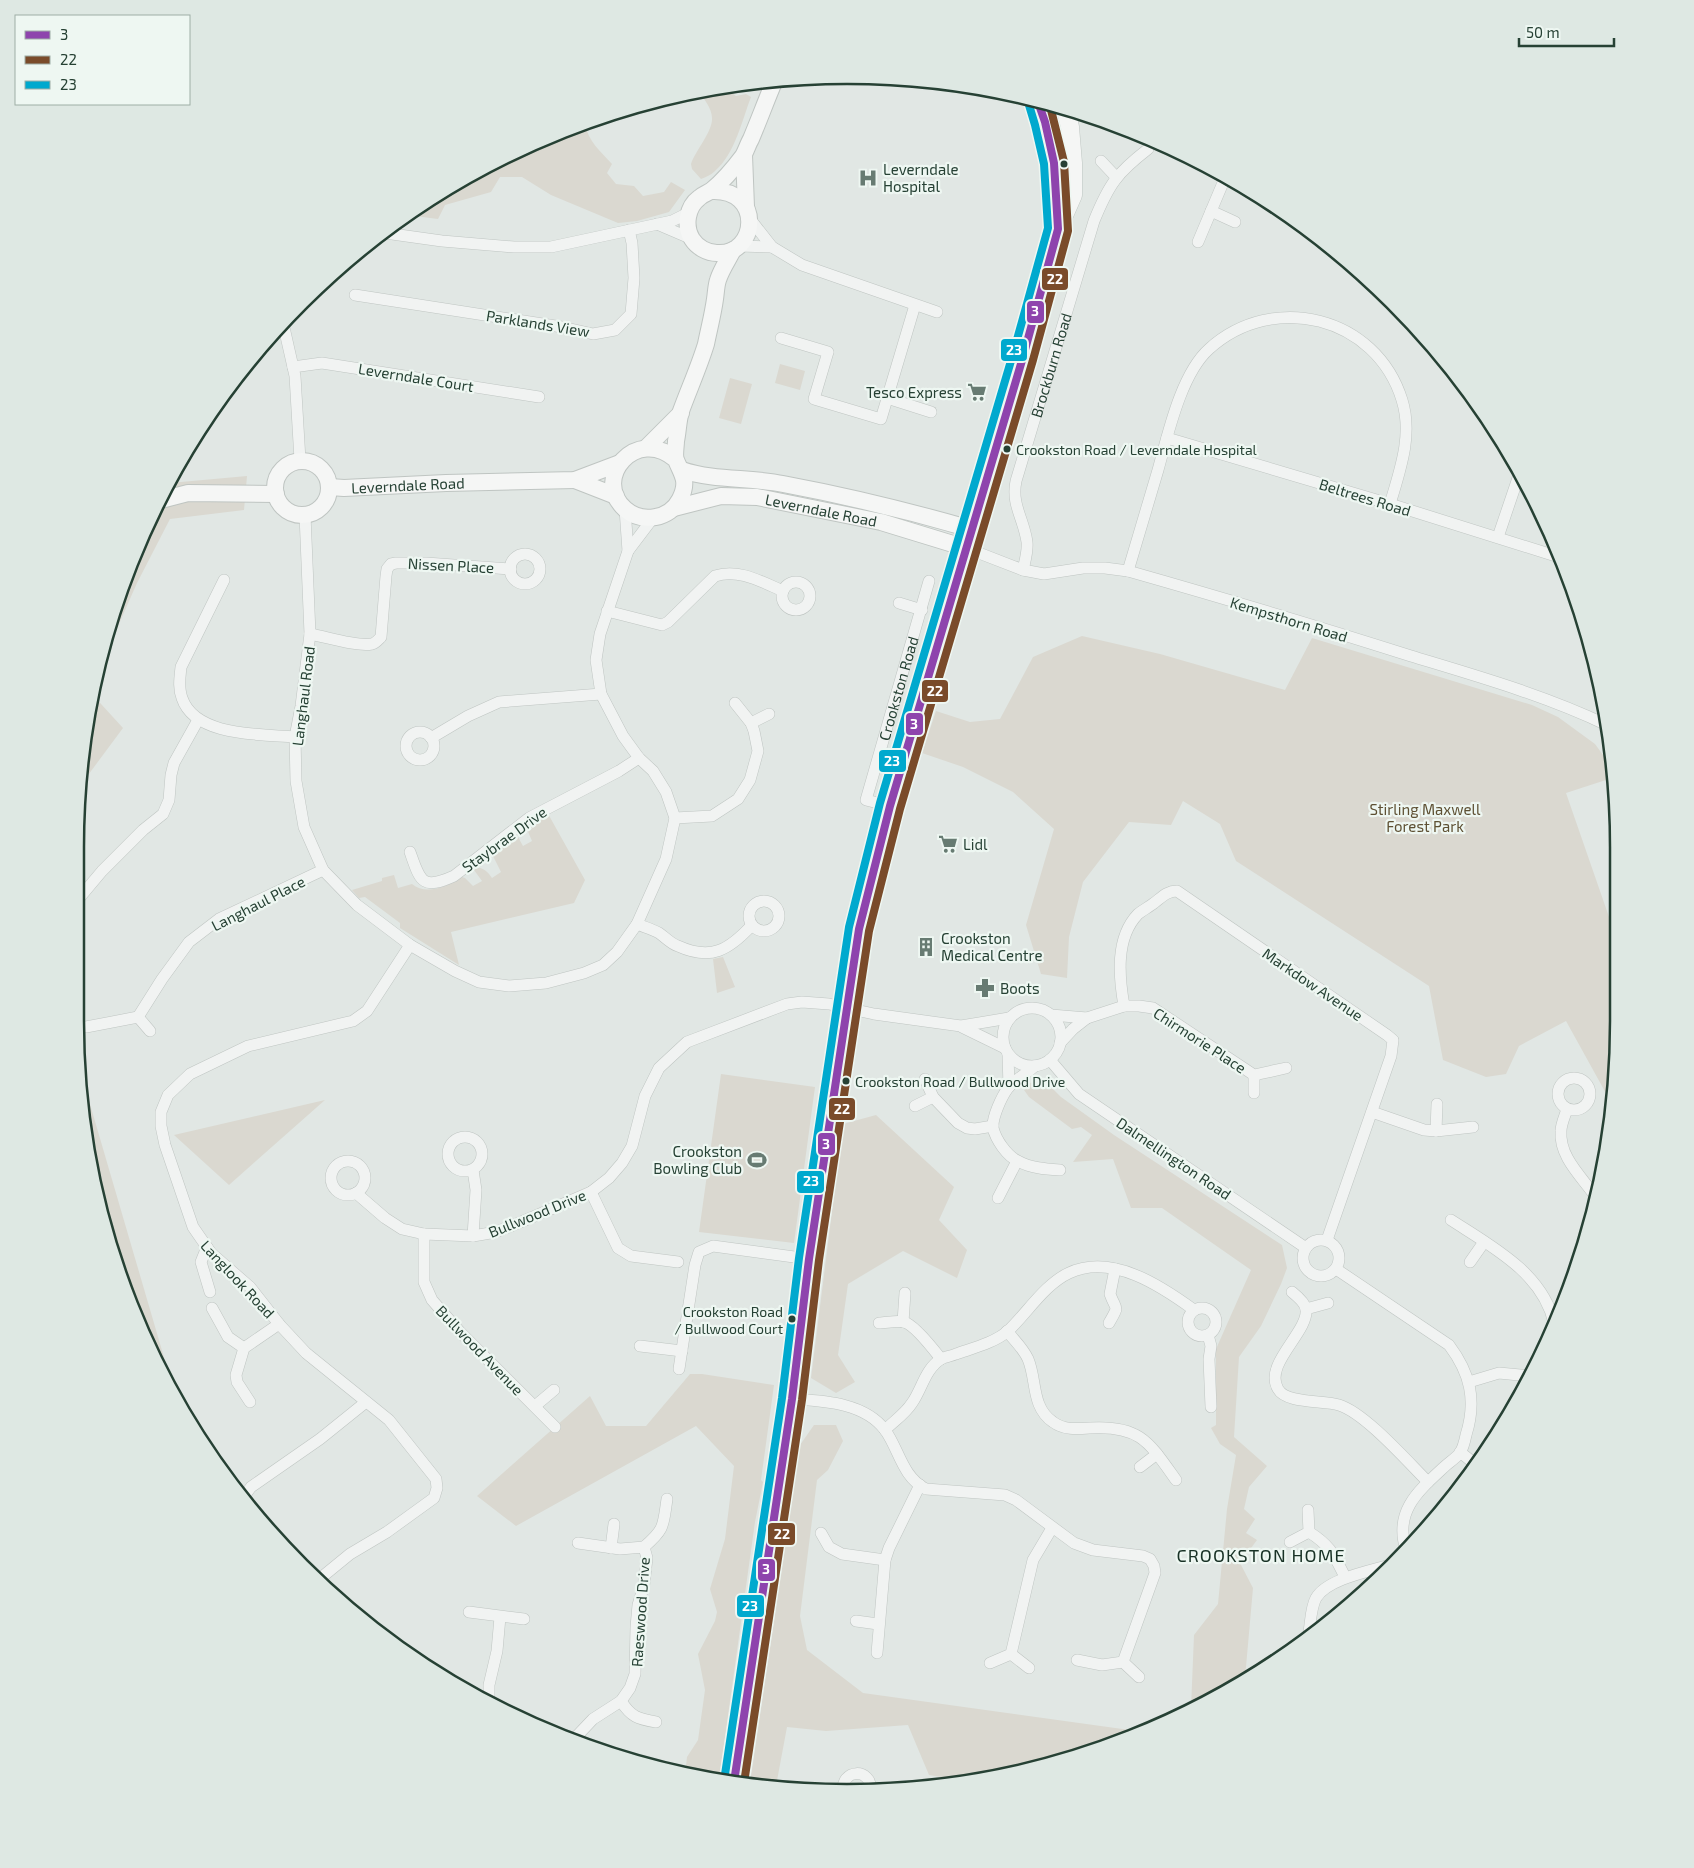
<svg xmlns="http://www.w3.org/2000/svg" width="1694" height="1868" viewBox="0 0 1694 1868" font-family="'Exo 2',sans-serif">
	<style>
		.green { fill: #dad8d0 }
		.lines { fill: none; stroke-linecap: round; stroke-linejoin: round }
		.street-casing { stroke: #bfc5c2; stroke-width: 12 }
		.secondary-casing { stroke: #bfc5c2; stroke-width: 18 }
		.primary-casing { stroke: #bdc5c1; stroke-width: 19 }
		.street { stroke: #f1f3f2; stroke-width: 11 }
		.secondary { stroke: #f5f6f5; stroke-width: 16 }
		.primary { stroke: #f5f6f5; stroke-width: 18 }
		.bus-1-casing { stroke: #eef7f2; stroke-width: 11 }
		.bus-2-casing { stroke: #eef7f2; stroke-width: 11 }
		.bus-3-casing { stroke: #eef7f2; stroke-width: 11 }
		.bus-1 { stroke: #8e44ad; stroke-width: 8 }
		.bus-2 { stroke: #7a4b2a; stroke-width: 8 }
		.bus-3 { stroke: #00a9ce; stroke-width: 8 }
		.bus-dot { fill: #264134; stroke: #eef7f2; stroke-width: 2 }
		.labels { text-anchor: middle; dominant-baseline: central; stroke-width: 4.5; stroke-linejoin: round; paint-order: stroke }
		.bus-label { font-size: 14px; fill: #264134; stroke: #eef7f2; text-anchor: start }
		.poi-label { font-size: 15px; fill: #264134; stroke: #eef7f2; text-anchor: start }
		.street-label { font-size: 15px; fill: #264134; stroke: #eef7f2 }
		.park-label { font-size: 15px; fill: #5e5033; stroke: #eef7f2 }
		.quarter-label { font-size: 18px; letter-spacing: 1px; fill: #193226; stroke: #eef7f2 }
		.rim { fill: none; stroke: #264134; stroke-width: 2.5 }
		.line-badge { stroke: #eef7f2; stroke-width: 2 }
		.badge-label { font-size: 14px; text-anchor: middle; font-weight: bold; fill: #fff }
	</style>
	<rect width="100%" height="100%" fill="#e1e7e4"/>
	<!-- green -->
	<path class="green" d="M724,87L736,96L746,94L751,97C742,120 735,154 715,171C711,175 706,177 701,179L692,169L691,164C696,150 713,131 712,118C712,108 703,98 698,90L706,91L708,89Z
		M585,124C588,141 601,152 612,164L607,173L616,184L634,186L643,196L664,192L671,182L685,190L669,212L637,221L618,223L551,195L522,177H500L491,192L445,205L438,219L407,215L418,205L551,134Z
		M780,364L805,371L800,390L775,383Z
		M730,378L752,384L741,424L719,418Z
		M247,476L244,510L170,519L137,583L96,676L134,552L170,483Z
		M1082,636L1160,654L1285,690L1312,638L1532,705L1558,717L1595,744L1611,766L1612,778L1566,793L1617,940L1613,1106L1566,1021L1519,1046L1506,1074L1486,1077L1443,1060L1429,986L1236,861L1220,824L1183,801L1171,825L1129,822L1083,882L1069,937L1067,978L1041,974L1026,925L1054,829L1013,792L963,767L922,753L936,711L970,722L1000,719L1033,657Z
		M91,693L123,728L77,790L90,696Z
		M547,812L585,880L574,903L451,932L459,965L400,928V923L365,897L359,898L352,890L382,881V878L394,875L398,888L412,884C426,896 448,886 462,877L465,878L473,886L482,881L474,870L477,867C485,869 488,872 492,878L501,872L493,856L496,850L514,836L518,837L523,846L532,841L526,827Z
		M723,957L735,987L717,993L713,959Z
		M80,1070L175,1395L154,1362L140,1327L89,1159Z
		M721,1074L815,1087L794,1243L699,1232Z
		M1042,1081L1049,1085L1061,1097L1114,1135L1282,1245L1287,1268L1281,1284L1261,1326L1239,1357L1234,1437L1267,1466L1249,1487L1244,1509L1255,1519L1246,1533L1257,1540L1240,1563L1253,1588L1245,1678L1183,1716L1191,1708L1194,1635L1218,1604L1227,1509L1236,1455L1220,1444L1211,1428L1216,1425V1349L1251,1270L1162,1208H1131L1113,1159L1073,1162L1092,1135L1081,1127L1072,1129L1029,1097L1024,1090L1030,1083Z
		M325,1100L229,1185L174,1135Z
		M876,1115L954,1187L939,1220L967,1250L957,1278L903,1251L848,1284L838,1355L855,1382L836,1393L811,1378L843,1124Z
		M690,1374H702L774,1385L761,1480L763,1482L755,1522L719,1780L685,1775L687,1757L698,1740L705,1690L698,1654L715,1621L717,1612L710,1589L725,1539L734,1466L696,1426L516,1526L477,1496L590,1396L606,1426H646Z
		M814,1425H836L843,1441L828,1470L817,1480L800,1616L807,1650L863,1693L1144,1732L1095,1752L998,1778L966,1781L929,1775L908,1725L826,1731L787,1727L776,1786L750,1783L800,1445Z"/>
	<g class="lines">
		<!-- street casing -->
		<g class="street-casing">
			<g id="street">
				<path d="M1101,161L1116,177"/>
				<path d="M1211,211L1235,222"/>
				<path d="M750,219L772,247L802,265L937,312"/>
				<path d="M657,224L692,239"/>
				<path d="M385,233L442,241L514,247H551L672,221L688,213"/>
				<path d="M1198,242L1225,178"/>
				<path d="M739,246L772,247"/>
				<path d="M355,295L562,327L593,334L615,330L631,314L634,278L632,243L629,230"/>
				<path d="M283,323L295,376L300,460"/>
				<path d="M781,338L828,352L814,399L881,419L915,305"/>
				<path d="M293,367L322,363L539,397"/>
				<path d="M887,398L931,412"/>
				<path d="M1167,438L1390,504L1562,558"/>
				<path d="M305,515L310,634L301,706L295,737L296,781L304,827L323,870L357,905L410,945L455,971L479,982L509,986L546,983L584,973L603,965L617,952L637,924L666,859L675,818L666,792L653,771L639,758L623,736L601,694L596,660L600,634L628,551L625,509"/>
				<path d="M1498,537L1519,475"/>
				<path d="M966,548L1023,570L1044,574L1083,568H1105L1128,571C1223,598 1317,626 1411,656C1477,676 1544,695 1607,725"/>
				<path d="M628,551L653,518"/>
				<circle cx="525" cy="569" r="15"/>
				<path id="s1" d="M1023,570C1025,561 1028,551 1027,542C1024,519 1011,505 1016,481L1094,221C1109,184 1117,173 1148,149"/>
				<path d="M1128,571C1138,537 1148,503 1158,470C1168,434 1181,374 1209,349C1273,291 1376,316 1402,400C1413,435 1400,470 1390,504"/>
				<path d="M224,580L181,667C180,677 178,688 182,698C195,737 261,734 295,737"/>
				<circle cx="796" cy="596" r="14"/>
				<path d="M899,603L922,610"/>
				<path d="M607,611L662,625L668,622L715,576C738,568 762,582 783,591"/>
				<path d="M310,634C327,637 357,647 372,644C376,643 378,640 381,637L386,576L387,569L391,564L396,563H426L511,569"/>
				<path d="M751,723L769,714"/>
				<circle cx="420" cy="746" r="14"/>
				<path d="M431,738L468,716L499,702L601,694"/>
				<path id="s2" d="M890,806L866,800L929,581"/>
				<path d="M675,818L712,816L738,799L750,780L758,751L754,731L751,723L735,703"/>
				<path d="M410,852C420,880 421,891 454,876L529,818L619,771L639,758"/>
				<circle cx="764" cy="916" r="15"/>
				<path d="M76,902L102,871L143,830L163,814L169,800L171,775L174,763L198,720"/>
				<path d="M637,924C644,927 652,929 659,933C665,937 671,944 678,946C711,961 729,950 752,925"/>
				<path d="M1124,1006C1119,977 1115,938 1138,914C1143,910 1149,907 1154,903C1162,897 1167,891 1177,891L1387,1035L1393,1040L1391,1056L1327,1240"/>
				<circle cx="1032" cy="1037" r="29"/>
				<path d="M1051,1015L1087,1018L1124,1006H1139L1153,1008L1254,1075L1286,1068"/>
				<path d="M138,1017L150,1031"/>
				<path d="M86,1027L138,1017L162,979L189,942L219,919L323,870"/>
				<path d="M962,1027L1005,1048"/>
				<path d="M1060,1043L1073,1029L1087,1018"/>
				<path d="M1008,1054L1009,1087"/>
				<path d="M1050,1060L1079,1094L1306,1248"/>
				<path d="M1035,1066C1027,1073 1015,1080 1008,1088C1002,1096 992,1117 993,1128C996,1140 1007,1156 1018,1161C1031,1168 1045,1169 1060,1170"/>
				<path d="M1254,1075V1093"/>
				<circle cx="1574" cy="1094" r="16"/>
				<path d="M925,1079L933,1097L958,1123L967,1128L975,1129L993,1126"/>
				<path d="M915,1106L933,1097"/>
				<path d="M1567,1109C1565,1116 1561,1124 1561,1131C1559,1157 1582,1177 1595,1196"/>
				<path d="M1372,1112L1424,1130L1436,1131L1473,1127"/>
				<path d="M1436,1131L1437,1104"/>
				<circle cx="465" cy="1154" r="17"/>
				<circle cx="348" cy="1178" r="17"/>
				<path d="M473,1170L476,1190L473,1236"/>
				<path d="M591,1192L618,1248L631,1256L678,1262"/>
				<path d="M356,1193L385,1218L402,1229L424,1234L473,1236L496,1232L521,1222L591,1192L609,1178L622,1163L632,1146L645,1096L659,1068L687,1042L787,1004L802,1002L829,1004L874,1014L961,1026L1009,1018"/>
				<path d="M998,1198L1017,1161"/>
				<path d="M1451,1220C1491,1246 1543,1273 1554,1323"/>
				<path d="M424,1234V1282L432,1300L460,1332L555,1427"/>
				<circle cx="1321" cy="1258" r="18"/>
				<path d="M207,1247L201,1262L210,1292"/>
				<path d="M1470,1262L1484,1242"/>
				<path d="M1336,1269L1449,1345C1470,1373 1477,1400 1466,1435C1465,1440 1463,1448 1460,1453C1455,1459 1448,1463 1443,1468C1417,1492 1394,1512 1406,1550"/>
				<path d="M1292,1292C1297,1296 1305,1303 1306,1309C1309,1332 1263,1364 1278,1389C1286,1404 1324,1400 1339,1405C1365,1413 1407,1461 1428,1482"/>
				<path d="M212,1308L228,1337L244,1348"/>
				<circle cx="1202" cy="1322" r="14"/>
				<path d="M1306,1309L1328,1303"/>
				<path d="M903,1322L905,1293"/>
				<path d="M879,1323C886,1323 897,1320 904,1322C915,1325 934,1350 941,1359"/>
				<path d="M1109,1323C1120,1304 1116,1311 1110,1294L1115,1269"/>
				<path d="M1007,1331C1014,1340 1023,1348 1028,1359C1037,1380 1031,1407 1053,1422C1064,1430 1076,1429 1090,1428C1140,1425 1149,1442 1176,1480"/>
				<path d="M1208,1335L1211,1346L1209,1359L1211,1407"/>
				<path d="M640,1346L682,1351"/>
				<path d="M679,1369L695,1265L699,1252L713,1246L809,1259"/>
				<path d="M1469,1382L1499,1373L1530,1376"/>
				<path d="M792,1399C822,1401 864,1402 885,1430C899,1449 902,1477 926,1489L1005,1495L1016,1500L1074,1543L1093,1550L1143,1556L1150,1559L1154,1566L1155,1573L1123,1662L1102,1665L1077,1660"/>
				<path d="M250,1402L237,1382L236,1375L244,1348L279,1324"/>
				<path d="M535,1406L554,1390"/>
				<path d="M885,1430C894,1421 905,1414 912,1403C922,1389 925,1369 941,1359C945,1357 951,1356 956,1354C973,1348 994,1343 1008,1331C1027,1313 1045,1284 1069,1273C1112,1253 1161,1286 1194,1310"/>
				<path d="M1460,1452L1475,1464"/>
				<path d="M1140,1467L1157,1454"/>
				<path d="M242,1499L251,1487L320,1439L366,1402"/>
				<path d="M1309,1532C1331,1546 1334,1555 1345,1577"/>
				<path d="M821,1533L829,1547L842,1554L885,1560"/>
				<path d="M1290,1542L1309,1532L1308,1510"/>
				<path d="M644,1547C665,1529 663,1526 667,1499"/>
				<path d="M611,1548L614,1524"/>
				<path d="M317,1581L350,1554L387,1532L434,1498L437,1488L436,1479L389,1420L306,1353L279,1324L250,1287L211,1253L193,1227L165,1145L161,1126V1112L168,1095L190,1074L248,1046L353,1021L367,1011L410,945"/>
				<path d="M469,1612L524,1619"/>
				<path d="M856,1621L878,1624"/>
				<path d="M1305,1641L1308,1637C1311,1625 1310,1609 1316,1598C1327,1579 1370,1571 1390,1565"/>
				<path d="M877,1653L885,1560L889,1548L920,1485"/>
				<path d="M1011,1654L1033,1560L1052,1528"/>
				<path d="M1123,1662L1139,1677"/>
				<path d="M990,1663L1011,1654L1029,1668"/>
				<path d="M621,1701C631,1717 638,1719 656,1722"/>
				<path d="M489,1703V1685L497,1651L500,1617"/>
				<path d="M552,1732L575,1738"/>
				<path d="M574,1742L575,1738L593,1719L621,1701L630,1688L635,1674L636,1627L638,1605L644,1585L647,1558L644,1547L620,1549L578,1543"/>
				<path d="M843,1793C840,1768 872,1767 871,1791"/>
			</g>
		</g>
		<!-- secondary casing -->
		<g class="secondary-casing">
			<g id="secondary">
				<path d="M744,155L746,207"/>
				<path d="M711,191C764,188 758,256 717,253C707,253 697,247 692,239C684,226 687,207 699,198C703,194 708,193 712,190C723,181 734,168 743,156C746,151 748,144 751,139C759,120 766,101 774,82"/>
				<path d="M646,448L681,413"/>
				<path d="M675,459C637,426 591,478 625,509C642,524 670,519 680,499C689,481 682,475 676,460C674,455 676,446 676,441C678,432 678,421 681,411C689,389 699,367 706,344C709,329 713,314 715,299C716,293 716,286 718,280C721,270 728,260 733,250"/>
				<circle cx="302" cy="488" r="27"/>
				<path d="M682,470C715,481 749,477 783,484C847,496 909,511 971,529"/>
				<path d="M575,480L616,496"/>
				<path id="s3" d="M330,487L344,488L446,483L575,480L620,463"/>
				<path d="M161,500L188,493L276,494"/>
				<path id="s4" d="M674,508L721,496L757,497L881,522L966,548"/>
			</g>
		</g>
		<!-- primary casing -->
		<g class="primary-casing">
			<path id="primary" d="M1038,102C1054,144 1056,182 1058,226
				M734,1782L792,1399L809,1259L859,929L890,806L931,665L1023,357L1058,229L1073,195V163L1070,127L1066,111"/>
		</g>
		<!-- street -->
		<use href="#street" class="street"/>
		<!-- secondary -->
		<use href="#secondary" class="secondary"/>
		<!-- primary -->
		<use href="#primary" class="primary"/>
		<!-- bus-1 casing -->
		<g class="bus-1-casing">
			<path id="bus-1" d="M734,1782L792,1399L809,1259L859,929L890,806L1023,357L1058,229L1054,163L1045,122L1038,102"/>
		</g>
		<!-- bus-2 casing -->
		<g class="bus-2-casing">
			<path id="bus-2" d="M744,1783L802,1400L819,1260L869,931L900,809L1033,360L1068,231L1064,162L1050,106"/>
		</g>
		<!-- bus-3 casing -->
		<g class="bus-3-casing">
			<path id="bus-3" d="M724,1781L782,1398L799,1258L849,927L880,803L1013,354L1048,228L1044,164L1035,125L1029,105"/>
		</g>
		<!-- bus-1 -->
		<use href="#bus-1" class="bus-1"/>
		<!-- bus-2 -->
		<use href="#bus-2" class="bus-2"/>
		<!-- bus-3 -->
		<use href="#bus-3" class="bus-3"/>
	</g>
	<!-- icons -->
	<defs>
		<g id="hospital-bare" transform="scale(1.5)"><path d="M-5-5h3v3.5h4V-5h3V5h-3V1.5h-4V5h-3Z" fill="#677b72" stroke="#eef7f2" stroke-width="2.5" paint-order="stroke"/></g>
		<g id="supermarket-bare" transform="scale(1.5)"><path d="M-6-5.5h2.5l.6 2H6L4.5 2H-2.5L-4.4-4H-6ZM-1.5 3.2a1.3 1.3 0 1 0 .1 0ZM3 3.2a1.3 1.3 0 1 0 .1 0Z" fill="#677b72" stroke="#eef7f2" stroke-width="2.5" paint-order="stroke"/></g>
		<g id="building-bare" transform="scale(1.5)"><path d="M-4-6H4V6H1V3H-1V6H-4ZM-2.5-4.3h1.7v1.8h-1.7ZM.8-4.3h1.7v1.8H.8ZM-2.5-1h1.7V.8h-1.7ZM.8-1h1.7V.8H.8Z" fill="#677b72" stroke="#eef7f2" stroke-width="2.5" paint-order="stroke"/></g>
		<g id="pharmacy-bare" transform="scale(1.5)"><path d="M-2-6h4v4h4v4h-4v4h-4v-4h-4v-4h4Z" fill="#677b72" stroke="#eef7f2" stroke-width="2.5" paint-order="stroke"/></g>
		<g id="stadium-bare" transform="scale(1.5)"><path d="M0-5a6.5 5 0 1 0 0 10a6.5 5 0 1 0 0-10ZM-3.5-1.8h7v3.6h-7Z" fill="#677b72" stroke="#eef7f2" stroke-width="2.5" paint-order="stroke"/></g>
	</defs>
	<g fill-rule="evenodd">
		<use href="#hospital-bare" x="868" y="178"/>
		<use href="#supermarket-bare" x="977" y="392"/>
		<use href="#supermarket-bare" x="948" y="844"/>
		<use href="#building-bare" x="926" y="947"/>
		<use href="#pharmacy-bare" x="985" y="988"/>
		<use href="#stadium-bare" x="757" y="1160"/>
	</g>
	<!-- markers -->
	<g class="bus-dot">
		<circle cx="1064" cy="164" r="4.5"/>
		<circle cx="1007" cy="449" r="4.5"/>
		<circle cx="846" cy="1081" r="4.5"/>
		<circle cx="792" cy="1319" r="4.5"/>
	</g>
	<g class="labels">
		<!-- bus labels -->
		<g class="bus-label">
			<text x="1016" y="449">Crookston Road / Leverndale Hospital</text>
			<text x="855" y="1081">Crookston Road / Bullwood Drive</text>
			<text x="783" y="1311" text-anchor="end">Crookston Road<tspan x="783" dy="17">/ Bullwood Court</tspan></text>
		</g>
		<!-- poi labels -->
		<g class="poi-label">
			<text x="883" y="169">Leverndale<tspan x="883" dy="17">Hospital</tspan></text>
			<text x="962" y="392" text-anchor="end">Tesco Express</text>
			<text x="963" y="844">Lidl</text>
			<text x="941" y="938">Crookston<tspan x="941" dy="17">Medical Centre</tspan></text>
			<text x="1000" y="988">Boots</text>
			<text x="742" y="1151" text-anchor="end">Crookston<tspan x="742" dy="17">Bowling Club</tspan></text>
		</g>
		<!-- street labels -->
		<g class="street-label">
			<text transform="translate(538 323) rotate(9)">Parklands View</text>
			<text stroke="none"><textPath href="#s1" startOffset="212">Brockburn Road</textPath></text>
			<text transform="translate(416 377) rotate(9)">Leverndale Court</text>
			<text stroke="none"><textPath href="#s3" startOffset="78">Leverndale Road</textPath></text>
			<text transform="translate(1365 497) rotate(17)">Beltrees Road</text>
			<text stroke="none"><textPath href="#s4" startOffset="150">Leverndale Road</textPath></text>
			<text transform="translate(451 565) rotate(3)">Nissen Place</text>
			<text transform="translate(1289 619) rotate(17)">Kempsthorn Road</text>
			<text stroke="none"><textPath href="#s2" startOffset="141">Crookston Road</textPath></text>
			<text transform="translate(303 696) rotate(-83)">Langhaul Road</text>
			<text transform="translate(504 839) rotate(-36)">Staybrae Drive</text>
			<text transform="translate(258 903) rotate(-27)">Langhaul Place</text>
			<text transform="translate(1313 984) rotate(34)">Markdow Avenue</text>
			<text transform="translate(1200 1040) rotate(33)">Chirmorie Place</text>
			<text transform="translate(1174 1158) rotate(34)">Dalmellington Road</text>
			<text transform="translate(537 1213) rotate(-22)">Bullwood Drive</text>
			<text transform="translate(238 1279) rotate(47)">Langlook Road</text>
			<text transform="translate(480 1350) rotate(46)">Bullwood Avenue</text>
			<text transform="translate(640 1612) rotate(-86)">Raeswood Drive</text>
		</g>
		<!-- park labels -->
		<g class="park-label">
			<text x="1425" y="809">Stirling Maxwell<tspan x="1425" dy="17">Forest Park</tspan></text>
		</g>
		<!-- quarter labels -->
		<g class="quarter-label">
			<text x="1261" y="1555">CROOKSTON HOME</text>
		</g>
	</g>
	<!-- crop -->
	<path d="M0 0H1694V1868H0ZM847 84H847A763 763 0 0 1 1610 847V1021A763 763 0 0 1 847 1784H847A763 763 0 0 1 84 1021V847A763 763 0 0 1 847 84Z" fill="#dee8e3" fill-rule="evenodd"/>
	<path class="rim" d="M847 84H847A763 763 0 0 1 1610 847V1021A763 763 0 0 1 847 1784H847A763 763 0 0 1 84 1021V847A763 763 0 0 1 847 84Z"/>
	<g class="line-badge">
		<rect x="1041" y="267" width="28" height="24" rx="5" fill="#7a4b2a"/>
		<rect x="1026" y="300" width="19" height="24" rx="5" fill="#8e44ad"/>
		<rect x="1000" y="338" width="28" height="24" rx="5" fill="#00a9ce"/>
		<rect x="921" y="679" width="28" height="24" rx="5" fill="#7a4b2a"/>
		<rect x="905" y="712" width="19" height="24" rx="5" fill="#8e44ad"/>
		<rect x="878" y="749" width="29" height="24" rx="5" fill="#00a9ce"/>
		<rect x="828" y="1097" width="28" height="24" rx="5" fill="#7a4b2a"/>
		<rect x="817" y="1132" width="19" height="24" rx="5" fill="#8e44ad"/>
		<rect x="796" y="1170" width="29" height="24" rx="5" fill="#00a9ce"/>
		<rect x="767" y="1522" width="29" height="24" rx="5" fill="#7a4b2a"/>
		<rect x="757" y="1558" width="19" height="24" rx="5" fill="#8e44ad"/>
		<rect x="736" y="1594" width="29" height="24" rx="5" fill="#00a9ce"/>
	</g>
	<g class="badge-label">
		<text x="1055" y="284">22</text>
		<text x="1035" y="316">3</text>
		<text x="1014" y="355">23</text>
		<text x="935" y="696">22</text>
		<text x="914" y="729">3</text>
		<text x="892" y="766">23</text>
		<text x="842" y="1114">22</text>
		<text x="826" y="1149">3</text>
		<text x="811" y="1186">23</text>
		<text x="782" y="1539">22</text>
		<text x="766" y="1574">3</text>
		<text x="750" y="1611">23</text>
	</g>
	<!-- legend -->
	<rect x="15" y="15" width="175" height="90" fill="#eef7f2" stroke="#9eaea6"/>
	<rect x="25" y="31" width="25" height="8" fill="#8e44ad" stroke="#9eaea6"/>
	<text x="60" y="40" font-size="15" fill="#264134">3</text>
	<rect x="25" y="56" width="25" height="8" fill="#7a4b2a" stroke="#9eaea6"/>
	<text x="60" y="65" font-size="15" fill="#264134">22</text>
	<rect x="25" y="81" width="25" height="8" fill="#00a9ce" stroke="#9eaea6"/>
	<text x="60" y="90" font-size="15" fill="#264134">23</text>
	<!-- scale -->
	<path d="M1519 38v8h95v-8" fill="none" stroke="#264134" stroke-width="2.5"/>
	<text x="1526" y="38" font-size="15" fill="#264134" stroke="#eef7f2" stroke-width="4" paint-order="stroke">50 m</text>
</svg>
